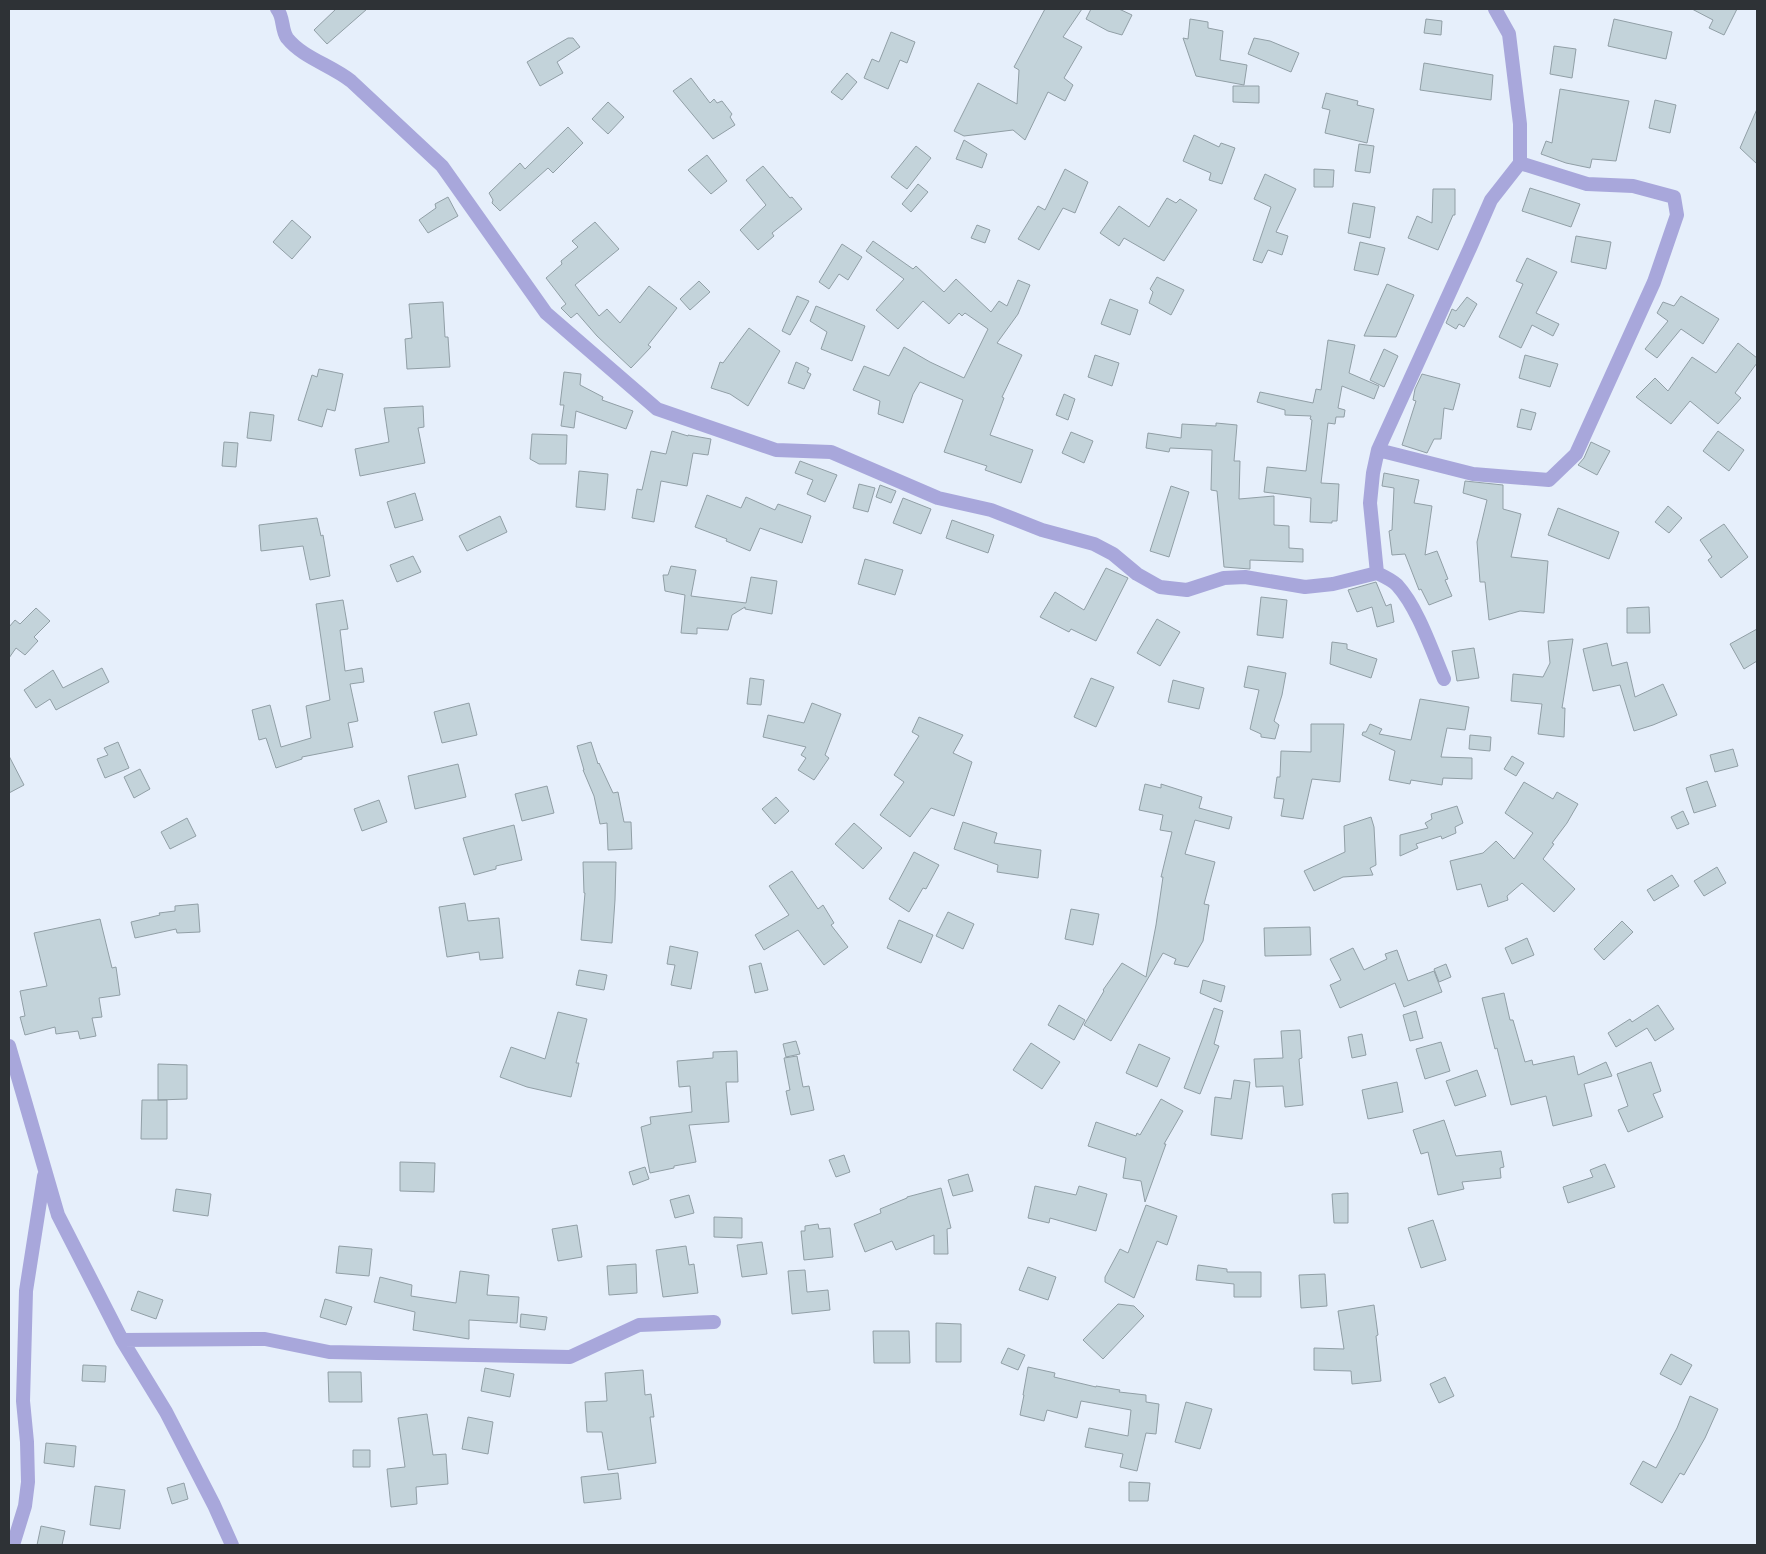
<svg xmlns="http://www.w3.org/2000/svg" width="1766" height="1554" viewBox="0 0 1766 1554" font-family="Helvetica,sans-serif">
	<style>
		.building { fill: #c3d3da; stroke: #919fa6 }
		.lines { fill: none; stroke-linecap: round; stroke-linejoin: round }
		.minor { stroke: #a8a7db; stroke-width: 14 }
	</style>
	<rect width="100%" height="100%" fill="#e6effb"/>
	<!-- building -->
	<path class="building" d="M336,9H367L327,44L314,30Z
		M1045,9H1082L1063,37L1082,47L1064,78L1073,85L1065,101L1048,92L1025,140L1013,130L964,136L954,131L978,83L1017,104L1019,70L1014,67Z
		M1091,9H1119L1132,15L1122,35L1108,31L1086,19Z
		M1692,9H1737L1724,35L1709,28L1713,20Z
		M1190,19L1208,22V28L1223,31L1220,60L1247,65L1244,85L1196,76L1183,38L1188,39Z
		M1426,19L1442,21L1441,35L1424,33Z
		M1614,19L1672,32L1666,59L1608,46Z
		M891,32L915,42L907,63L900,60L888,89L864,78L872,59L879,62Z
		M568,38H573L580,47L557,62L563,73L540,86L527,62Z
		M1254,38L1270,41L1299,53L1291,72L1248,54Z
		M1554,46L1576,49L1572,78L1550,74Z
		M1424,63L1493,75L1491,100L1420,90Z
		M847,73L857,82L842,100L831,92Z
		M691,78L710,103L714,99L717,103L722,101L732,114L730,117L735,125L713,139L673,91Z
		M1233,86H1259V103L1233,102Z
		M1560,89L1629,101L1616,161L1592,159L1590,168L1566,163L1541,154L1546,141L1552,143Z
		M1326,93L1358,101L1357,105L1374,109L1367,143L1325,133L1330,110L1322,108Z
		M1655,100L1676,105L1670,133L1649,128Z
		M608,102L624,117L608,134L592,119Z
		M1757,109V164L1740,148Z
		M568,127L583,143L553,173L548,168L500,211L492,203L493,200L489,193L520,163L525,169Z
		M1194,135L1219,147L1221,143L1235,148L1222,184L1209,180L1211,173L1183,161Z
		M964,140L987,154L982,168L956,159Z
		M1359,144L1374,146L1370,173L1355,171Z
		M916,146L931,158L907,189L891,177Z
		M707,155L727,181L711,194L688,170Z
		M763,166L790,198L792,197L802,209L772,233L774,236L758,250L740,230L766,205L746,180Z
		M1065,169L1088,182L1075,213L1063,208L1039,250L1018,239L1038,206L1045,210Z
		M1314,169L1334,170L1333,187H1314Z
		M1265,174L1296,189L1276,232L1288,236L1282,255L1268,250L1262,263L1253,260L1271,207L1254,199Z
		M918,184L928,192L911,212L902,204Z
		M1530,188L1580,204L1571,227L1522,211Z
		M1433,189H1455V215H1453L1438,250L1408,238L1417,216L1432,223Z
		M448,197L458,216L428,233L419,220L436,208L435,204Z
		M1167,198L1176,203L1180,199L1197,210L1164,261L1124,238L1119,246L1100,233L1119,206L1149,227Z
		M1353,203L1375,207L1370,238L1348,233Z
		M292,220L311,237L292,259L273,242Z
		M595,222L619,249L575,285L599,316L607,309L620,323L649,286L677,308L648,345L651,347L631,368L597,336L577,313L571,318L561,308L566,304L546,278L562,264L561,261L578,247L572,241Z
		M977,225L990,230L985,243L971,238Z
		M1576,236L1611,242L1606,269L1571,262Z
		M873,241L913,269L916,266L944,292L956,279L991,312L999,301L1007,306L1018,280L1030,285L1018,314L997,343L1022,355L1002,397L1004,398L990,435L1033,450L1021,483L985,470L987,466L944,452L963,400L920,382L913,394L903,423L878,414L880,401L853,390L864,366L889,376L904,347L930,362L964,378L988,329L965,313L962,316L959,313L949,324L923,301L898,329L876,310L904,279L866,251Z
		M1360,242L1385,248L1378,275L1354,270Z
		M842,244L862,257L848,280L839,274L829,289L819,282Z
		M1527,258L1557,272L1536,313L1559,324L1553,336L1532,325L1521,348L1499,337L1523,284L1516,281Z
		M1157,277L1184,290L1171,315L1149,303L1153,292L1150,289Z
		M699,281L710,292L690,310L680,299Z
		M1387,284L1414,295L1396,337L1364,336Z
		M797,296L809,301L790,335L782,331Z
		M1681,296L1719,319L1703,344L1681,329L1657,358L1645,349L1668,321L1657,313L1663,302L1674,306Z
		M1467,297L1477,304L1464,327L1459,324L1456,329L1446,323L1452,309L1456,311Z
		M1110,299L1138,310L1130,335L1101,324Z
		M443,302L445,337H448L450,367L407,369L405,339L412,338L409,304Z
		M816,306L865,326L852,361L821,349L827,332L810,321Z
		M749,328L780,351L748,406L730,394L711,388L720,362L723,363Z
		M1328,340L1355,345L1349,373L1379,386L1374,399L1342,386L1338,408L1345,410L1344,417H1336L1335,424L1328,423L1321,483L1339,484L1337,521H1332V523L1310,522L1311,498L1264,492L1267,467L1306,471L1312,420L1310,419L1311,416L1285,415V410L1257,402L1260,392L1313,403L1316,389L1321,390Z
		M1738,343L1757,358V363L1735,393L1741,398L1718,424L1690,401L1671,424L1636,397L1655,378L1668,391L1692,357L1716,373Z
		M1384,349L1398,356L1384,387L1370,380Z
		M1095,355L1119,363L1112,386L1088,377Z
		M1525,355L1558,364L1550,387L1519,378Z
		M796,362L809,368L807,372L811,374L804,389L788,383Z
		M319,369L343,374L335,411L327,409L322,427L298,420L312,375L317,377Z
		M564,372L581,374L580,385L603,397L602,400L633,411L626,429L576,411L574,428L561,426L564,405H560Z
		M1422,374L1460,384L1453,410L1444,408L1441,439H1434L1427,453L1402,445L1416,401L1413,400L1415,389Z
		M1064,394L1075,399L1068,420L1056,415Z
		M423,406L424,427L418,428L425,463L360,476L355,449L389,442L384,408Z
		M1521,409L1536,413L1531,430L1517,427Z
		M250,412L274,415L271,441L247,438Z
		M1216,423L1237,425L1234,461H1240L1239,499L1274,496V525L1289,526V548L1303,549V562L1250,560V569L1224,567L1217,491L1211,490L1212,450L1170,448L1169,452L1146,448L1148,433L1181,438L1182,424L1216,426Z
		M672,431L688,436V435L711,439L708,455L693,453L687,486L661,481L654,522L632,518L637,489L642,490L651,451L666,454Z
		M1718,431L1744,450L1729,471L1703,451Z
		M1071,432L1093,441L1084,463L1062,453Z
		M532,434L567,435L566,464H539L530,459Z
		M224,442L238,443L236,467L222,466Z
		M1591,442L1610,451L1597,475L1578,465L1584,458Z
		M800,461L837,475L825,502L807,494L813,480L795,473Z
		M579,471L608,474L605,510L576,507Z
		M1384,473L1419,480L1414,503L1432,506L1425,555L1437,551L1448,579L1445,580L1452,596L1429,605L1421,589L1419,590L1405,554L1392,555L1389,531L1392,530L1394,488L1382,486Z
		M1465,481L1503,485V509L1521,514L1511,557L1548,561L1544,613L1520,611L1489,620L1485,582H1480L1477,542L1487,500L1463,493Z
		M859,484L875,488L868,512L853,508Z
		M880,485L896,491L891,503L876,497Z
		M1171,486L1189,492L1169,557L1150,551Z
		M415,493L423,520L395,528L387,502Z
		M707,495L741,508L746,497L775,510L778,504L811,516L802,543L760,528L750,551L726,541L727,539L695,527Z
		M903,498L931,509L921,534L893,523Z
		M1668,506L1682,518L1669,533L1655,522Z
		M1558,508L1619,532L1609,559L1548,535Z
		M500,516L507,532L467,551L459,536Z
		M317,518L321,536L323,535L330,576L310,580L303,546L261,551L259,525Z
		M952,520L994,535L988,553L946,538Z
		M1724,524L1748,557L1721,578L1708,560L1712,557L1700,540Z
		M413,556L421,572L397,582L390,565Z
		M865,559L903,570L895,595L858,584Z
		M671,566L696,570L691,596L746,603L751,577L777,581L772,614L745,609V607L732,615L728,630L697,628V634L681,633L685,595L665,591L663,575H668Z
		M1106,568L1128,578L1096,641L1071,629L1069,632L1040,617L1055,592L1084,610Z
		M1376,582L1386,606L1391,604L1394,622L1377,627L1372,607L1357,612L1348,590Z
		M1261,597L1287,600L1283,638L1257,635Z
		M343,600L348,629L340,630L345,671L362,668L364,682L350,684L358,721L348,723L353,747L302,757V759L276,768L266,738L259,740L252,710L270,705L281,747L311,738L306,706L330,700L316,604Z
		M1649,607L1650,633H1627V608Z
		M36,608L50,621L34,637L38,641L25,655L16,648L9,658V627L15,620L20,624Z
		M1157,619L1180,632L1160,666L1137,653Z
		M1757,629V661L1744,669L1730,644Z
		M1573,639L1562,708H1565L1564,737L1538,734L1542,704L1511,701L1513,674L1543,677L1550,663L1548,641Z
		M1332,642L1347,644V649L1377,659L1371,678L1330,664Z
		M1607,643L1612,666L1627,662L1635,697L1663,684L1677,715L1653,725L1634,731L1620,685L1593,691L1583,649Z
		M1474,648L1479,678L1457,681L1452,651Z
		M1248,666L1286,673L1282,695L1274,721L1279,725L1275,739L1261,737V734L1250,729L1259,690L1244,687Z
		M102,668L109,682L56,710L50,699L36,708L24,690L53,670L63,688Z
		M750,678L764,680L761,705L747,704Z
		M1091,678L1114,687L1096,727L1074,717Z
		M1173,680L1204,688L1199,709L1168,702Z
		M1420,699L1469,707L1465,730L1447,728L1441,757L1472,758V779L1443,778L1442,785L1411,780L1410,784L1389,780L1395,751L1362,735L1363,732H1366L1370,724L1382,729L1379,734L1411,740Z
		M469,703L477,735L442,743L434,712Z
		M812,703L841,714L825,755L829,758L814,780L798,770L806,758L801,755L806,747L763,737L768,715L804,723Z
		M919,717L963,735L953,753L972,762L954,816L931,808L910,837L880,815L904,782L894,775L919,736L912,732Z
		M1311,724H1344L1340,782L1312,779L1303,819L1281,816L1284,799L1274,798L1277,777H1280L1281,751L1311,752Z
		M1470,735L1491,737L1490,751L1469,749Z
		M118,742L129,768L105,778L97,759L108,755L104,748Z
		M591,742L598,764L599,763L613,793L618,792L624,822H631L632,849L608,850L607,823L600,824L594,796L583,770H584L577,746Z
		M1733,749L1738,766L1715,772L1710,755Z
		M9,756L24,785L9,793Z
		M1512,756L1524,763L1516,776L1504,769Z
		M458,764L466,797L415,809L408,776Z
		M140,769L150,789L134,798L124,777Z
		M1707,781L1716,806L1694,813L1686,788Z
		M1524,782L1553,799L1557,792L1578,804L1567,823L1552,843L1554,844L1543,859L1575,889L1554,912L1522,883L1507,896L1508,900L1488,907L1481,884L1457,890L1450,861L1483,853L1496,841L1514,859L1533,833L1505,813Z
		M1145,784L1161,788V784L1202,797L1199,808L1232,817L1229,829L1195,820L1185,854L1215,862L1204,904L1209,905L1203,941L1188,967L1174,964L1176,959L1163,953L1111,1041L1084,1025L1104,991L1103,990L1122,963L1146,977L1156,925L1163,877H1161L1172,832L1160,830L1163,815L1139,810Z
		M547,786L554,813L522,821L515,794Z
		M776,797L789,811L775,824L762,809Z
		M379,800L387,822L362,831L354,809Z
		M1457,806L1463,823L1455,827L1456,833L1442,839L1441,836L1416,844L1418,848L1400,856V835L1428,828L1425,823L1432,819L1431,814Z
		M1683,811L1689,824L1677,829L1671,817Z
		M1371,817L1374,827L1376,865L1370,868L1373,875L1343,877L1314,891L1304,871L1345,852L1344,826Z
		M187,818L196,836L170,849L161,832Z
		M963,822L997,833L994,843L1041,850L1038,878L997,872L998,865L954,849Z
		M854,823L882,848L863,869L835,844Z
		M514,825L522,860L496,866V869L474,875L463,838Z
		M914,852L939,865L926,889L923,888L909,912L889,899Z
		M583,862H616L615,900L612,943L581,940L585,893H584Z
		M1717,867L1726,883L1704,896L1694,881Z
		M792,871L818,909L823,905L834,923L831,925L848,947L824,965L798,930L764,950L755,935L789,915L769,886Z
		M1672,875L1679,886L1654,901L1647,890Z
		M465,903L468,921L499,918L503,958L480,960L479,952L447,957L439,907Z
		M198,904L200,932L177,933L176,929L135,938L131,922L160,915L159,913L175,911V906Z
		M1071,909L1099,914L1093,945L1065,939Z
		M948,912L974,924L963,949L936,936Z
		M100,919L112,968L116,967L120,995L99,998L102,1017L92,1018L96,1036L80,1039L78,1031L56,1034L55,1027L25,1035L20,1017L25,1016L20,991L47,986L34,933Z
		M899,920L933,935L921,963L887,948Z
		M1622,921L1633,932L1604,960L1594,949Z
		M1310,927L1311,955L1265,956L1264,928Z
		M1527,938L1534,955L1512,964L1505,948Z
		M670,946L698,952L691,989L671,985L675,965L667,964Z
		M1353,948L1364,970L1387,959L1385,954L1397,950L1408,981L1434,971L1442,992L1404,1007L1395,983L1340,1008L1330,985L1341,980L1330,959Z
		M761,963L768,990L755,993L749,966Z
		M1446,964L1451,977L1439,982L1434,969Z
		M579,970L607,975L604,990L576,985Z
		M1203,980L1225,986L1221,1002L1200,993Z
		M1504,993L1510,1020H1513L1525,1062L1532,1060L1533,1065L1574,1056L1578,1075L1606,1062L1612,1076L1584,1084L1592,1116L1553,1126L1546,1096L1511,1105L1497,1048L1495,1049L1482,998Z
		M1059,1005L1085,1020L1074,1040L1048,1025Z
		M1658,1005L1674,1029L1655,1041L1647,1028L1616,1047L1608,1033L1630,1019L1632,1022Z
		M1214,1008L1223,1011L1214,1044L1219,1046L1200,1094L1184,1088Z
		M1416,1011L1423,1038L1410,1041L1403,1015Z
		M558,1012L587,1019L576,1063H579L571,1097L527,1087L500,1077L511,1047L545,1059Z
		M1300,1030L1302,1058L1299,1059L1303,1105L1285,1107L1283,1086L1256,1087L1254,1059L1283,1058L1281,1031Z
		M1362,1034L1366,1055L1352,1058L1348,1037Z
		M796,1041L800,1054L786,1057L783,1044Z
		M1441,1042L1450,1071L1425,1079L1416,1049Z
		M1031,1043L1060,1062L1042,1089L1013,1070Z
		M1139,1044L1170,1058L1157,1087L1126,1073Z
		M737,1051L738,1082H726L729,1122L689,1125L696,1162L674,1166V1168L650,1173L641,1127L651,1124L650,1117L692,1112L690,1086L679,1087L677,1061L713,1058V1052Z
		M797,1056L803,1087L809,1086L814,1110L791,1115L786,1091L790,1090L784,1058Z
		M1651,1062L1661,1091L1653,1094L1663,1117L1628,1132L1618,1110L1628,1106L1617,1074Z
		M158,1064L187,1065V1099L158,1100Z
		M1477,1070L1486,1096L1455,1106L1446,1081Z
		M1234,1080L1250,1082L1242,1139L1211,1135L1215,1097L1231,1099Z
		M1397,1082L1403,1112L1368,1119L1362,1090Z
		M1161,1099L1183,1111L1164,1144H1166L1145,1202L1141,1181L1123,1178L1126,1158L1088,1146L1096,1122L1136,1136L1137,1133L1140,1135Z
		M142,1100H167V1139H141Z
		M1444,1120L1456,1156L1501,1151L1504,1167L1500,1168L1501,1178L1462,1182L1464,1189L1438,1195L1428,1152L1421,1154L1413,1130Z
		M844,1155L850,1172L836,1177L829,1160Z
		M400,1162L435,1163L434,1192L400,1191Z
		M1605,1164L1615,1187L1568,1203L1563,1187L1593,1177L1590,1170Z
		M645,1167L649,1179L633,1185L629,1172Z
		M968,1174L973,1191L953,1196L948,1180Z
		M1035,1186L1076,1195L1079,1186L1107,1194L1096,1231L1050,1218L1049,1223L1028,1218Z
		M941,1188L951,1228L947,1229L948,1254H934V1235L896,1250L892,1241L865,1252L854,1224L881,1213L880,1209L907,1198V1197Z
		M176,1189L211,1194L208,1216L173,1211Z
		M1348,1193V1223H1334L1332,1194Z
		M689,1195L694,1213L675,1218L670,1200Z
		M1146,1205L1177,1216L1167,1245L1157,1241L1134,1298L1105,1282V1277L1120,1249L1128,1253Z
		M714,1217L742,1218V1238L714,1237Z
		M1433,1220L1446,1260L1421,1268L1408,1228Z
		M818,1224L819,1229L830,1228L833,1257L804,1260L801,1231H805V1226Z
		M577,1225L582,1257L558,1261L552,1229Z
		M762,1242L767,1274L742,1277L737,1245Z
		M339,1246L372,1249L369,1276L336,1273Z
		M686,1246L689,1265L694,1264L698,1293L663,1297L656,1250Z
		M636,1264L637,1293L609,1295L607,1266Z
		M1198,1265L1227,1269V1272H1261V1297H1234V1284L1196,1280Z
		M1028,1267L1056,1277L1048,1300L1019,1290Z
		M805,1270L807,1292L828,1290L830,1310L792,1314L788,1271Z
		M460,1271L489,1275L487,1295L519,1297L517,1323L469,1320V1339L413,1330L415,1312L374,1302L380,1277L412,1285L411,1296L456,1303Z
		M1325,1274L1327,1306L1301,1308L1299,1275Z
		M138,1291L163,1300L156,1319L131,1310Z
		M325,1299L352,1307L346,1325L320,1317Z
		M1118,1304L1134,1306L1144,1316L1103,1359L1083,1340Z
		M1374,1305L1378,1335L1376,1336L1381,1381L1352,1384L1351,1371L1314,1370V1348L1344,1349L1338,1311Z
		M521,1314L547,1317L545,1330L520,1327Z
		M936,1323L961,1324V1362H936Z
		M873,1331H909L910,1363H874Z
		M1008,1348L1025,1355L1018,1370L1001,1363Z
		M1671,1354L1692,1365L1681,1385L1660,1374Z
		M83,1365L106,1366L105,1382L82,1381Z
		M1028,1367L1055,1373L1054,1377L1096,1387V1386L1120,1390L1119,1392L1146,1395V1402L1159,1404L1156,1434L1146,1433L1137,1471L1120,1467L1123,1454L1085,1447L1089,1428L1128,1436L1131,1410L1081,1401L1077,1418L1047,1410L1044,1421L1020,1415L1024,1395H1023Z
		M485,1368L514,1374L510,1397L481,1391Z
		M643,1370L645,1395L651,1394L654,1417H650L656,1463L608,1470L602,1432H587L585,1402L607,1401L605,1373Z
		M328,1372H361L362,1402H329Z
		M1445,1377L1454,1396L1439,1403L1430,1384Z
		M1690,1396L1718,1409L1705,1438L1684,1475L1680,1473L1662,1503L1630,1484L1643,1461L1656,1468L1677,1428Z
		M1186,1402L1212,1409L1200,1449L1175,1442Z
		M427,1414L433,1455L446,1454L448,1484L416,1487L417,1504L391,1507L387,1469L405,1467L398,1418Z
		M468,1417L493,1422L488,1454L462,1449Z
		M46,1443L76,1446L74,1467L44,1463Z
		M353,1450H370V1467H353Z
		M618,1473L621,1499L584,1503L581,1477Z
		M1129,1482L1150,1483L1148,1501H1129Z
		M184,1483L188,1499L172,1504L167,1488Z
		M95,1486L125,1490L120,1529L90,1525Z
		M41,1526L65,1531L62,1545H37Z"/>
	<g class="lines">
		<!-- minor -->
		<path class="minor" d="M277,9C284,17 281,29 287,38C303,58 331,65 351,81L442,166L546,313L657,409L776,450L831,452L938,498L991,510L1042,530L1094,544L1113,554L1137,574L1160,587L1187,590L1224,578L1245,577L1305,587L1333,584L1377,573C1383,576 1392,580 1397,585C1418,608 1432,651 1444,679
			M1378,450L1473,474L1549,480L1576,454L1654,282L1677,215L1674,197L1633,186L1587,184L1520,163
			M1377,573L1370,503L1373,473L1378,450L1470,248L1491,200L1520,163V124L1509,34L1495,9
			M9,1046L58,1215L122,1340L166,1412L214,1505L232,1545
			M122,1340L265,1339L329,1352L570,1357L639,1325L714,1322
			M13,1545L25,1506L28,1482L27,1442L23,1401L26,1291L44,1176"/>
	</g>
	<!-- border -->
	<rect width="1766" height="1554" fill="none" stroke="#2e3236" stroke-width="20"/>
</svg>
